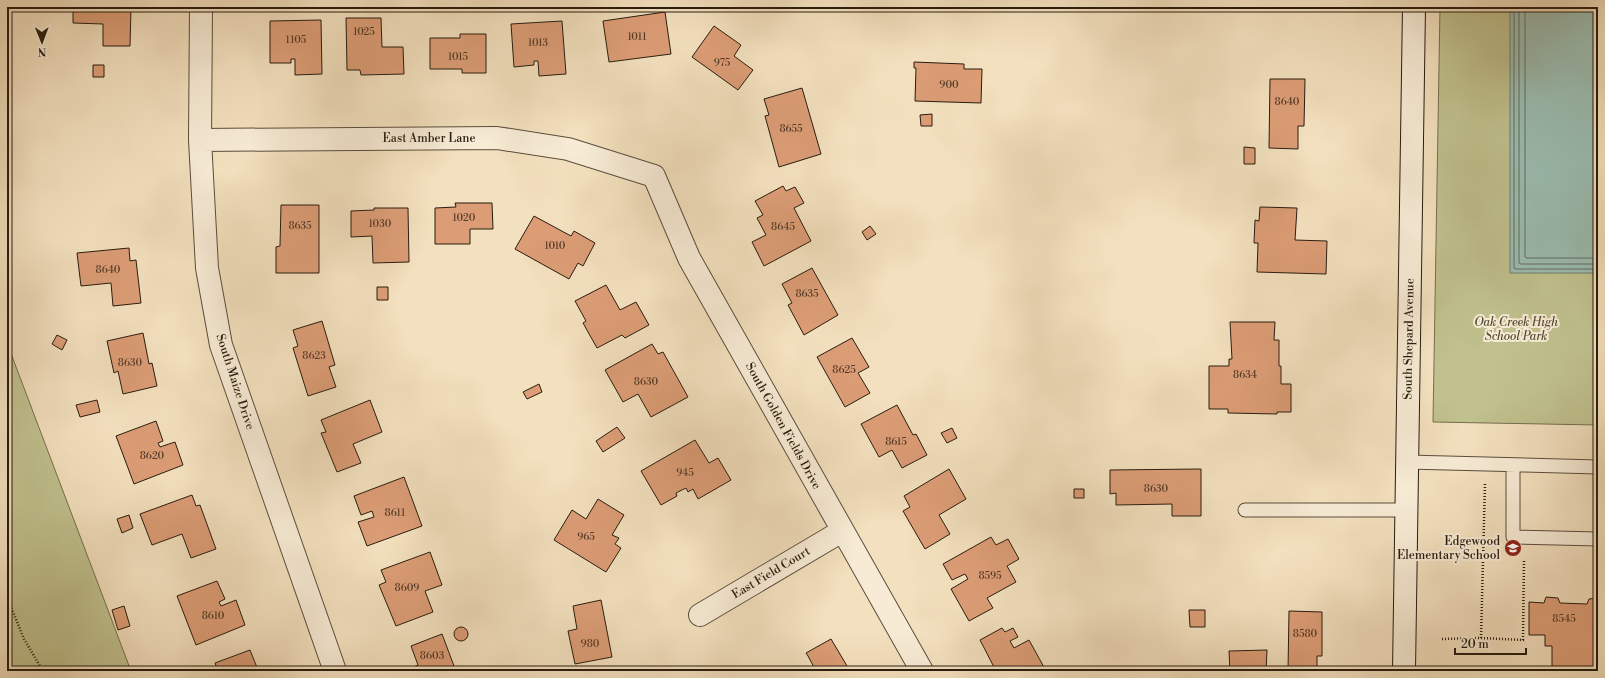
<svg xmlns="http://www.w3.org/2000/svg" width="1605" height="678" viewBox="0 0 1605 678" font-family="'Libre Bodoni',serif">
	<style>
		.green { fill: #c0c18e; stroke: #746e4e }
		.water { fill: #9bbdb1; stroke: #6d7d70 }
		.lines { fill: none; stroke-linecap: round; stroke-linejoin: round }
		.shore { stroke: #626c60; stroke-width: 1 }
		.building { fill: #dc9d76; stroke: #281c0f }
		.lane-casing { stroke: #5b4d3b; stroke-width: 15 }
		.street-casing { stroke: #5b4d3b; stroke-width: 24 }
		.secondary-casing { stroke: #281c0f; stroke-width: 24 }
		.path { stroke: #281c0f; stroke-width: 2.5; stroke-dasharray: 1 2; stroke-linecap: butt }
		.lane { stroke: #f7ebd5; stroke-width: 13 }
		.street { stroke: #f7ebd5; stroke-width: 22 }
		.secondary { stroke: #f7ebd5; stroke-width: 22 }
		.labels { text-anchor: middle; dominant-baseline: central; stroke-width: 4; stroke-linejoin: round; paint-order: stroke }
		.number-label { font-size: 10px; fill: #553c29 }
		.street-label { font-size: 12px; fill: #281c0f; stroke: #f7ebd5 }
		.park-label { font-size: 12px; font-style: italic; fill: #564e35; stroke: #f7ebd5 }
		.poi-label { font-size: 12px; fill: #281c0f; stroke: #f7ebd5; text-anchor: end }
	</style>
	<rect width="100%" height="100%" fill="#f3e0be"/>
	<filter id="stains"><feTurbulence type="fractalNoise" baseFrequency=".005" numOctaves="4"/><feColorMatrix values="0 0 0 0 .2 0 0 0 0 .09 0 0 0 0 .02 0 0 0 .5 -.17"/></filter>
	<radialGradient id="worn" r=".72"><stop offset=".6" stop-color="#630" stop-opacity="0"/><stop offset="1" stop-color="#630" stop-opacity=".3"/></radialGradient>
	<!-- green -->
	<path class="green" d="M1440,7H1598V425L1433,422Z
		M7,343L131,671H7Z"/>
	<!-- water -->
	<path class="water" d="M1510,7H1598V273H1510Z"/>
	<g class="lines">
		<!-- shore -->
		<path class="shore" d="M1514,7V268L1516,269H1598
			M1519,7V263L1521,264H1598
			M1525,7V257L1527,258H1598"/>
	</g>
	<!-- building -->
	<path class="building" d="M73,7H131L130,46H103V24L73,23Z
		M665,12L671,54L609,62L603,21Z
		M346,18H381L382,47H403L404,74L361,75L360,70H347Z
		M321,20L322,74L295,75V59H291V63H270V21Z
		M562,21L566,74L539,76L538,61H534V65L514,67L511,24Z
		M714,26L741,45L734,56L753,70L738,90L692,57Z
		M460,34H486V73H462V69H430V38H460Z
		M914,62L964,64V69H982L981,103L915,101L916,68H914Z
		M93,65H104V77H93Z
		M1270,79H1305L1304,126H1298V149L1269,148Z
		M802,88L821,154L779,167L765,116L769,115L764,99Z
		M932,114V126H921L920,115Z
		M1244,147L1255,148V164H1244Z
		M783,186L786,191L795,187L804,203L794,208L811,241L764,266L752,242L766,235L757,218L763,215L755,201Z
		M455,203H492L493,229H470V244H435V208L456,207Z
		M281,205H319V273H276V247L280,246Z
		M1260,207L1297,208L1295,240L1327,241L1326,274L1257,272L1258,243H1254L1255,220L1259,221Z
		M374,208H408L409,262L373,263L372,236L351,237V211L374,210Z
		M534,216L571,236L574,231L595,243L583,266L578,263L569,279L515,249Z
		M870,226L876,234L867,240L862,232Z
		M129,248L130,261L136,260L141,303L113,306L111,283L81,286L77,253Z
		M812,268L838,315L804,335L788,305L792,303L782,284Z
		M606,285L620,310L636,302L649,325L625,338L622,335L597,348L583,323L586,321L575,301Z
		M377,287H388V300H377Z
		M322,321L335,365L329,367L336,387L308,396L293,348L298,346L293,330Z
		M1230,322H1275L1274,340H1279V366H1281V384H1291V412H1277V414L1228,413V409H1209V366H1229V359H1232Z
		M143,333L149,364L152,363L157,386L123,394L118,371L114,373L107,341Z
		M57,335L67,340L62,350L52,344Z
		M852,338L869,367L858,373L870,393L845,407L817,357Z
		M652,344L658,354L663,352L688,397L651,417L638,394L623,402L605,370Z
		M539,384L542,392L527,399L523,392Z
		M97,400L100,412L80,417L76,405Z
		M370,400L382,432L353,444L361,463L337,472L321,433L326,432L321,420Z
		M897,405L913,435L916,434L927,455L902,468L892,450L879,457L861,424Z
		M156,421L163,441L158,443L160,447L175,442L183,465L134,484L116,436Z
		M617,427L625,438L603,452L596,441Z
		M952,428L957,438L947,443L941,433Z
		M695,440L709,463L718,458L731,480L698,499L693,489L688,492L686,488L676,493L677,496L661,505L641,471Z
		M949,469L966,499L939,515L950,534L925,549L903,511L910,507L904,496Z
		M1201,469V516H1172V504L1116,505V493L1110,494V470Z
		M404,477L422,526L367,546L358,522L374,517L372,511L361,515L354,496Z
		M1074,489H1084V498H1074Z
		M192,495L196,506L200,505L216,549L191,558L182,534L152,545L140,514Z
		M598,499L624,515L612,535L619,538L615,544L621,548L606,572L554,540L572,510L586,519Z
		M129,515L133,528L122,533L117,519Z
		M991,537L996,545L1008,539L1019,559L1007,566L1016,582L987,598L993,608L969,621L951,589L968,579L965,574L952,580L943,564Z
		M430,552L442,585L425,591L433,612L396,626L379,585L386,582L381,570Z
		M217,581L225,599L219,602L221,606L236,600L245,625L196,645L177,596Z
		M1546,597L1558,598L1560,603L1587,604L1589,599L1598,598V671H1552V646H1545V635H1529V602L1544,603Z
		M601,600L612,657L575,664L568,631L577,629L573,606Z
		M124,606L130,626L118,630L112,610Z
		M1189,610H1205V627H1190Z
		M1289,611L1322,612V656H1317V671H1288Z
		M454 634a7 7 0 1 1 14 0a7 7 0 1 1-14 0Z
		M1002,628L1005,632L1013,628L1018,637L1010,641L1014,648L1029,640L1045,669L1040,671H996L980,640Z
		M442,634L454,666L442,671H413L411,668L418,665L411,646Z
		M831,639L850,671H816L808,656L806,653Z
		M250,650L258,670L260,671H218L215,663Z
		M1267,650L1266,671H1230L1229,651Z"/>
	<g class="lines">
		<!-- lane casing -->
		<g class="lane-casing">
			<path id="lane" d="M1407,462L1598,467
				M1513,465V537L1598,539
				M1245,510H1406"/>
		</g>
		<!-- street casing -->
		<g class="street-casing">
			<path id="street" d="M201,7L200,140L207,268L221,345L335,671
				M200,140L497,138L568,149L654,176L689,258L922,671
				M700,615L842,531"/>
		</g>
		<!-- secondary casing -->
		<g class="secondary-casing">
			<path id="secondary" d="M1404,671L1414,7"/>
		</g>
		<!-- path -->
		<path class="path" d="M7,597L24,639L43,671
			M1481,638L1485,483
			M1442,639L1481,638L1523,640L1524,559"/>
		<!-- lane -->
		<use href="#lane" class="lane"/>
		<!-- street -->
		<use href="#street" class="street"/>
		<!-- secondary -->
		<use href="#secondary" class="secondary"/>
	</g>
	<!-- icons -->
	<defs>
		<g id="school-disc" transform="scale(0.9)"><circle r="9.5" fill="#8f2418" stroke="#f7ebd5"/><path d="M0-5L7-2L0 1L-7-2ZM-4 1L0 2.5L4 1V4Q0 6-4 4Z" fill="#fff"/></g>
	</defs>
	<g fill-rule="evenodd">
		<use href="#school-disc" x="1513" y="548"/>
	</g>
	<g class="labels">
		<!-- number labels -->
		<g class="number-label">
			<text x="364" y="32">1025</text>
			<text x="637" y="37">1011</text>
			<text x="296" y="40">1105</text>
			<text x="538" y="43">1013</text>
			<text x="458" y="57">1015</text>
			<text x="722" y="63">975</text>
			<text x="949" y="85">900</text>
			<text x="1287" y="102">8640</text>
			<text x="791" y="129">8655</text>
			<text x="464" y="218">1020</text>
			<text x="380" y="224">1030</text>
			<text x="300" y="226">8635</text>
			<text x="783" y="227">8645</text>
			<text x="555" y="246">1010</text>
			<text x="108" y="270">8640</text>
			<text x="807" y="294">8635</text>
			<text x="314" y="356">8623</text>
			<text x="130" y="363">8630</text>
			<text x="844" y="370">8625</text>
			<text x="1245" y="375">8634</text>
			<text x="646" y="382">8630</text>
			<text x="896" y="442">8615</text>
			<text x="152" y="456">8620</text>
			<text x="685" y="473">945</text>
			<text x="1156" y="489">8630</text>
			<text x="395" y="513">8611</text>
			<text x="586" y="537">965</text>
			<text x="990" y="576">8595</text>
			<text x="407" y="588">8609</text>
			<text x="213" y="616">8610</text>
			<text x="1564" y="619">8545</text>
			<text x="1305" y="634">8580</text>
			<text x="590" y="644">980</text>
			<text x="432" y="656">8603</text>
		</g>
		<!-- street labels -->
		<g class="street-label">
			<text x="429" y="138">East Amber Lane</text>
			<text transform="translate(1409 339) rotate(-89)">South Shepard Avenue</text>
			<text transform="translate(235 382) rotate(72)">South Maize Drive</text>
			<text transform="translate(783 426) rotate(61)">South Golden Fields Drive</text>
			<text transform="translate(771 573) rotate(-31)">East Field Court</text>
		</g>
		<!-- park labels -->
		<g class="park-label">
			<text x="1516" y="322">Oak Creek High<tspan x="1516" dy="14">School Park</tspan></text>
		</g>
		<!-- poi labels -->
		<g class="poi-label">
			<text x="1500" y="541">Edgewood<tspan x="1500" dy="14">Elementary School</tspan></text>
		</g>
	</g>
	<!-- margin -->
	<rect width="1605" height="678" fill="none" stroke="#f3e0be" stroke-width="24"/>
	<rect x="8" y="8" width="1589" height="662" fill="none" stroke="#281c0f" stroke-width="2"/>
	<rect x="12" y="12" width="1581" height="654" fill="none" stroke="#281c0f"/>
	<!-- north arrow -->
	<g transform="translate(42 42) rotate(179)" stroke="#f7ebd5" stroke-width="3" paint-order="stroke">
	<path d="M0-3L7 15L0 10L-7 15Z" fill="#281c0f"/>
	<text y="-6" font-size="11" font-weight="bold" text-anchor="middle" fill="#281c0f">N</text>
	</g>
	<!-- scale -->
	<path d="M1455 648v6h71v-6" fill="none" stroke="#281c0f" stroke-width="2"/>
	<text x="1461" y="648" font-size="12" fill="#281c0f" stroke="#f7ebd5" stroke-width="3" paint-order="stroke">20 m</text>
	<rect width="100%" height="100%" filter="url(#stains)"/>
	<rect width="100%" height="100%" fill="url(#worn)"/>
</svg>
